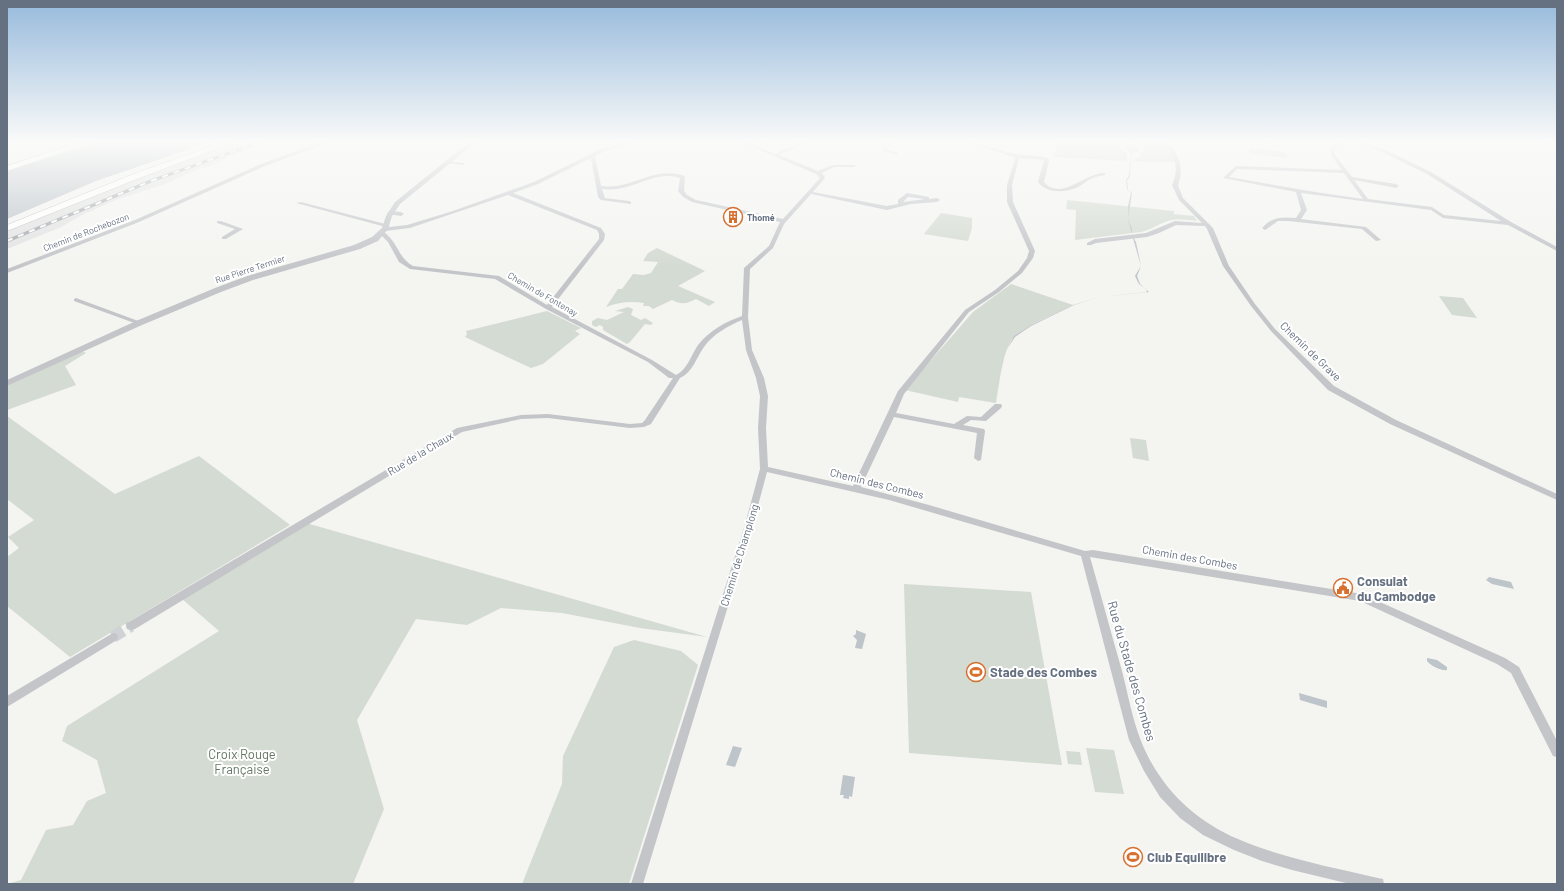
<svg xmlns="http://www.w3.org/2000/svg" width="1564" height="891" viewBox="0 0 1564 891" font-family="Barlow,sans-serif">
	<style>
		.built { fill: #e2e3e2 }
		.green { fill: #d4dbd2 }
		.water { fill: #bdc4ca }
		.lines { fill: none; stroke-linecap: round; stroke-linejoin: round }
		.minor-tunnel { stroke: #d0d3d5; stroke-width: 12; stroke-dasharray: 12 5.5; stroke-linecap: butt }
		.primary-casing { stroke: #b3b6ba; stroke-width: 1 }
		.minor { fill: #c3c5c9; fill-rule: evenodd }
		.tertiary { fill: #c3c5c9; fill-rule: evenodd }
		.primary { fill: #fff; fill-rule: evenodd }
		.rail-casing { stroke: #a3a7ad; stroke-width: 3 }
		.rail { stroke: #fff; stroke-width: 2; stroke-dasharray: 6; stroke-linecap: butt }
		.labels { text-anchor: middle; dominant-baseline: central; stroke-width: 4; stroke-linejoin: round; paint-order: stroke }
		.far-poi-label { font-size: 9px; font-weight: bold; fill: #657080; stroke: #fff; text-anchor: start }
		.far-street-label { font-size: 9px; fill: #657080; stroke: #fff }
		.street-label { font-size: 11px; fill: #657080; stroke: #fff }
		.near-poi-label { font-size: 13px; font-weight: bold; fill: #657080; stroke: #fff; text-anchor: start }
		.near-street-label { font-size: 13px; fill: #657080; stroke: #fff }
		.near-park-label { font-size: 13px; fill: #657864; stroke: #fff }
	</style>
	<rect width="100%" height="100%" fill="#f4f4f1"/>
	<!-- built -->
	<path class="built" d="M235,143H267L230,156L219,163L194,171L165,184L118,199L84,214L59,228L7,249V230L143,175Z"/>
	<!-- green -->
	<path class="green" d="M1058,143H1124L1120,145L1121,150L1127,153V161L1054,157Z
		M1135,143H1162L1172,152L1176,162L1133,161L1137,158L1141,157L1140,153L1144,151L1141,146Z
		M1249,148L1286,152L1288,158L1250,154Z
		M1067,200L1174,211V214L1194,216L1197,221C1186,220 1175,218 1165,222C1157,225 1150,230 1141,232L1075,240L1076,210L1066,209Z
		M941,213L972,218V228L968,241L924,234Z
		M657,248L705,271L678,286L715,302L709,306L696,299C686,304 682,305 672,300L653,309L649,306H643L644,303C630,301 619,302 606,307L618,289H622L633,274L644,275L651,273L658,262L643,261L648,253Z
		M1011,284L1073,305C1054,315 1031,322 1015,336C1003,346 999,386 996,403L959,397L958,402L905,390L973,312Z
		M1439,296L1463,298L1477,318L1452,315Z
		M628,307L633,309L631,315L641,320L645,318L653,323L651,325L645,324L630,342L627,344L603,330V327L600,325L596,327L592,325V321L598,318L607,320L624,312L615,311Z
		M547,311L581,328L575,331L580,334L543,364L531,368L465,337L467,334L466,331Z
		M82,351L86,353L65,366L76,385L7,410V386Z
		M7,416L115,494L199,456L290,525L70,657L7,606V557L19,548L8,537L34,520L7,499Z
		M1130,438L1146,440L1149,461L1133,458Z
		M306,523L707,637L640,628L562,613L501,608L467,625L416,619L357,720L384,809L353,884H7L21,880L46,830L73,825L87,801L106,793L97,760L62,741L67,726L219,631L182,599Z
		M904,584L1031,592L1062,765L909,753Z
		M634,640L681,651L698,665L629,884H522L562,784L563,756L614,647Z
		M1086,748L1114,750L1124,794L1095,792Z
		M1066,751L1080,752L1082,765L1068,764Z"/>
	<!-- water -->
	<path class="water" d="M96,143H207L96,181L7,219V171Z
		M1131,144L1137,146L1139,151L1132,153C1131,160 1130,169 1130,177L1127,180L1128,190L1132,193L1128,219L1132,228V234L1128,220V206L1131,193L1127,189L1126,180L1129,176L1131,153L1128,151L1126,146Z
		M1132,235L1136,242L1141,266L1137,276L1140,284L1149,292L1100,297L1074,305L1031,326L1015,337L1007,349L1014,336L1031,325L1073,305L1100,297L1147,292L1146,289L1139,284L1135,276L1141,266Z
		M1489,577L1511,582L1514,589L1492,584L1486,580Z
		M856,630L866,634L862,649L855,648L857,640L853,636L856,634Z
		M1427,658L1437,660L1447,667V670C1441,671 1431,666 1427,661Z
		M1299,693L1327,701V708L1300,700Z
		M733,746L742,748L735,767L726,765Z
		M843,775L855,777L852,797L849,796V799L843,798L844,795H840Z"/>
	<g class="lines">
		<!-- minor-tunnel -->
		<path class="minor-tunnel" d="M113,637L131,626"/>
		<!-- primary casing -->
		<g class="primary-casing">
			<path id="primary" d="M77,143H89L7,171V166Z
				M221,143H232L142,177L7,231V225L136,173Z"/>
		</g>
		<!-- minor -->
		<path class="minor" d="M319,143H327L265,166L139,222L7,273V269L135,220L261,164Z
			M622,143H631L605,151L595,156L601,186C633,190 653,165 685,176L684,191L687,195L696,200L783,219L820,178L816,174L743,143H750L775,154L799,143H806L779,155L818,171L833,165H854L856,166L854,167H834L822,173L825,178L813,192L887,206L898,204V200L907,193L929,197V199L937,198L940,200L937,202L911,204L887,210L811,194L784,224L773,248L750,269L748,317L752,350L764,378L768,396L766,428L768,467L853,486L898,391L965,310L995,290L1018,271L1027,258L1029,251L1007,202V185L1015,159L1014,157L969,143C985,143 1000,152 1016,154C1026,156 1037,155 1048,158L1049,161L1044,182C1061,202 1086,172 1105,173V175C1102,176 1098,176 1095,177C1088,179 1083,185 1076,188C1064,193 1046,193 1038,182L1044,160L1019,158L1012,185L1013,202L1035,251L1033,258L1022,273L999,292L969,312L904,394L896,413L954,424L967,416L981,417L995,404H1001L1002,406L1001,408L986,421L971,420L963,425L984,429L985,431L981,460L978,461L974,458L977,433L894,417L861,487L929,505L1085,551L1093,550L1362,594L1505,658L1519,667L1557,741V757L1553,756L1511,673L1497,664L1360,601L1090,557C1101,595 1111,633 1122,671C1128,694 1132,718 1141,741C1159,786 1193,820 1238,839C1282,858 1331,867 1378,878L1383,879L1384,884H1350L1292,870L1262,861L1234,850L1203,835L1180,818L1160,797L1144,771L1129,740L1081,556L889,500L767,472L752,528L643,884H631L744,528L760,469L758,428L760,396L756,378L746,350L742,320C728,326 713,334 704,347C696,358 693,372 680,378L651,424L644,427L630,428L548,418L521,419L462,432L135,629L131,630L127,629L126,626L127,623L457,428L521,415L548,414L630,424L642,423L645,420L673,378H669L648,362L546,309L495,279L410,269L399,262L388,242L379,233L384,232C398,242 398,258 413,266L499,276L547,305L599,239V234L597,230L508,195L410,228L385,231L382,229L386,227L296,203L301,202L389,225V227L407,225L453,211L534,182L601,149ZM591,158L598,197L601,200L631,204V202L629,201L605,198L602,189C632,193 654,169 680,178L678,191L683,197L692,202L780,222L769,246L744,268L742,316C725,322 709,331 698,345C691,355 688,369 676,375L652,360L552,307L604,240L605,234L601,228L513,193L538,184ZM908,197L925,199L903,202Z
			M888,143H894L886,149L898,153V155L882,151V147Z
			M1162,143H1167C1180,154 1184,169 1178,185L1183,198L1213,228L1229,266L1255,304L1275,329L1334,386L1396,420L1557,494V500L1390,424L1328,390L1271,331L1251,306L1223,266L1207,229L1205,226L1176,225L1159,233L1147,237L1096,243L1091,245H1087V243L1095,239L1146,233L1175,221L1202,223L1179,200L1172,185C1180,168 1175,155 1162,143Z
			M1336,143H1342L1334,149L1335,155L1352,177L1396,184L1399,186L1396,188L1354,180L1368,199L1432,207L1444,215L1501,221L1427,174L1386,154L1360,143H1367L1390,152L1431,172L1511,222L1557,247V251L1508,225L1443,218L1431,210L1301,193L1307,210L1301,219L1366,227L1381,240L1376,241L1362,229L1288,221H1278L1265,230L1262,228L1263,227C1273,216 1283,217 1296,218L1301,210L1296,192L1223,178L1236,166L1342,170L1331,155L1330,149ZM1237,169L1344,173L1363,199L1315,192L1229,177Z
			M1546,143L1557,144V146L1546,144Z
			M445,161L463,163L465,164L463,165L447,163H445Z
			M390,211L401,212L404,214L401,216L388,214L387,213Z
			M217,221H221L243,229L226,239H222V237L235,229L217,223Z
			M76,298L141,322L142,323L139,325L137,324L74,301V299Z
			M113,633L117,634L118,637L117,640L7,707V696Z"/>
		<!-- tertiary -->
		<path class="tertiary" d="M468,143H475L400,204L392,216L388,229L378,241L360,249L253,280L221,292L142,325L7,386V380L136,321L215,288L247,276L354,245L372,237L382,228L386,216L395,202Z"/>
		<!-- primary -->
		<use href="#primary" class="primary"/>
		<!-- rail casing -->
		<g class="rail-casing">
			<path id="rail" d="M7,241L151,181L257,143"/>
		</g>
		<!-- rail -->
		<use href="#rail" class="rail"/>
	</g>
	<!-- sky -->
	<linearGradient id="sky" x2="0" y2="1"><stop stop-color="#97badc"/><stop offset="0.53" stop-color="#fafaf9"/><stop offset="1" stop-color="#fafaf9" stop-opacity="0"/></linearGradient>
	<rect width="1564" height="268" fill="url(#sky)"/>
	<!-- icons -->
	<defs>
		<g id="building-ring" transform="scale(1)"><circle r="9.5" fill="#fff" stroke="#d76f2e" stroke-width="1.5"/><path d="M-4-6H4V6H1V3H-1V6H-4ZM-2.5-4.3h1.7v1.8h-1.7ZM.8-4.3h1.7v1.8H.8ZM-2.5-1h1.7V.8h-1.7ZM.8-1h1.7V.8H.8Z" fill="#d76f2e"/></g>
		<g id="civic-ring" transform="scale(1)"><circle r="9.5" fill="#fff" stroke="#d76f2e" stroke-width="1.5"/><path d="M-.6-6.5H3V-4.5H.6V-3L4-1V1h2V6H-6V1h2V-1L-.6-3ZM-1.2 2.5V6h2.4V2.5Z" fill="#d76f2e"/></g>
		<g id="stadium-ring" transform="scale(1)"><circle r="9.5" fill="#fff" stroke="#d76f2e" stroke-width="1.5"/><path d="M0-5a6.5 5 0 1 0 0 10a6.5 5 0 1 0 0-10ZM-3.5-1.8h7v3.6h-7Z" fill="#d76f2e"/></g>
	</defs>
	<g fill-rule="evenodd">
		<use href="#building-ring" x="733" y="217"/>
		<use href="#civic-ring" x="1343" y="588"/>
		<use href="#stadium-ring" x="976" y="672"/>
		<use href="#stadium-ring" x="1133" y="857"/>
	</g>
	<g class="labels">
		<!-- far-poi labels -->
		<g class="far-poi-label">
			<text x="747" y="217">Thomé</text>
		</g>
		<!-- far-street labels -->
		<g class="far-street-label">
			<text transform="translate(86 232) rotate(-21)">Chemin de Rochebozon</text>
			<text transform="translate(250 269) rotate(-18)">Rue Pierre Termier</text>
			<text transform="translate(543 294) rotate(30)">Chemin de Fontenay</text>
		</g>
		<!-- street labels -->
		<g class="street-label">
			<text transform="translate(1311 351) rotate(44)">Chemin de Grave</text>
			<text transform="translate(420 453) rotate(-31)">Rue de la Chaux</text>
			<text transform="translate(877 483) rotate(14)">Chemin des Combes</text>
			<text transform="translate(739 555) rotate(-73)">Chemin de Champlong</text>
			<text transform="translate(1190 557) rotate(10)">Chemin des Combes</text>
		</g>
		<!-- near-poi labels -->
		<g class="near-poi-label">
			<text x="1357" y="581">Consulat<tspan x="1357" dy="15">du Cambodge</tspan></text>
			<text x="990" y="672">Stade des Combes</text>
			<text x="1147" y="857">Club Equilibre</text>
		</g>
		<!-- near-street labels -->
		<g class="near-street-label">
			<text transform="translate(1132 671) rotate(74)">Rue du Stade des Combes</text>
		</g>
		<!-- near-park labels -->
		<g class="near-park-label">
			<text x="242" y="754">Croix Rouge<tspan x="242" dy="15">Française</tspan></text>
		</g>
	</g>
	<!-- border -->
	<rect width="1564" height="891" fill="none" stroke="#657080" stroke-width="16"/>
</svg>
